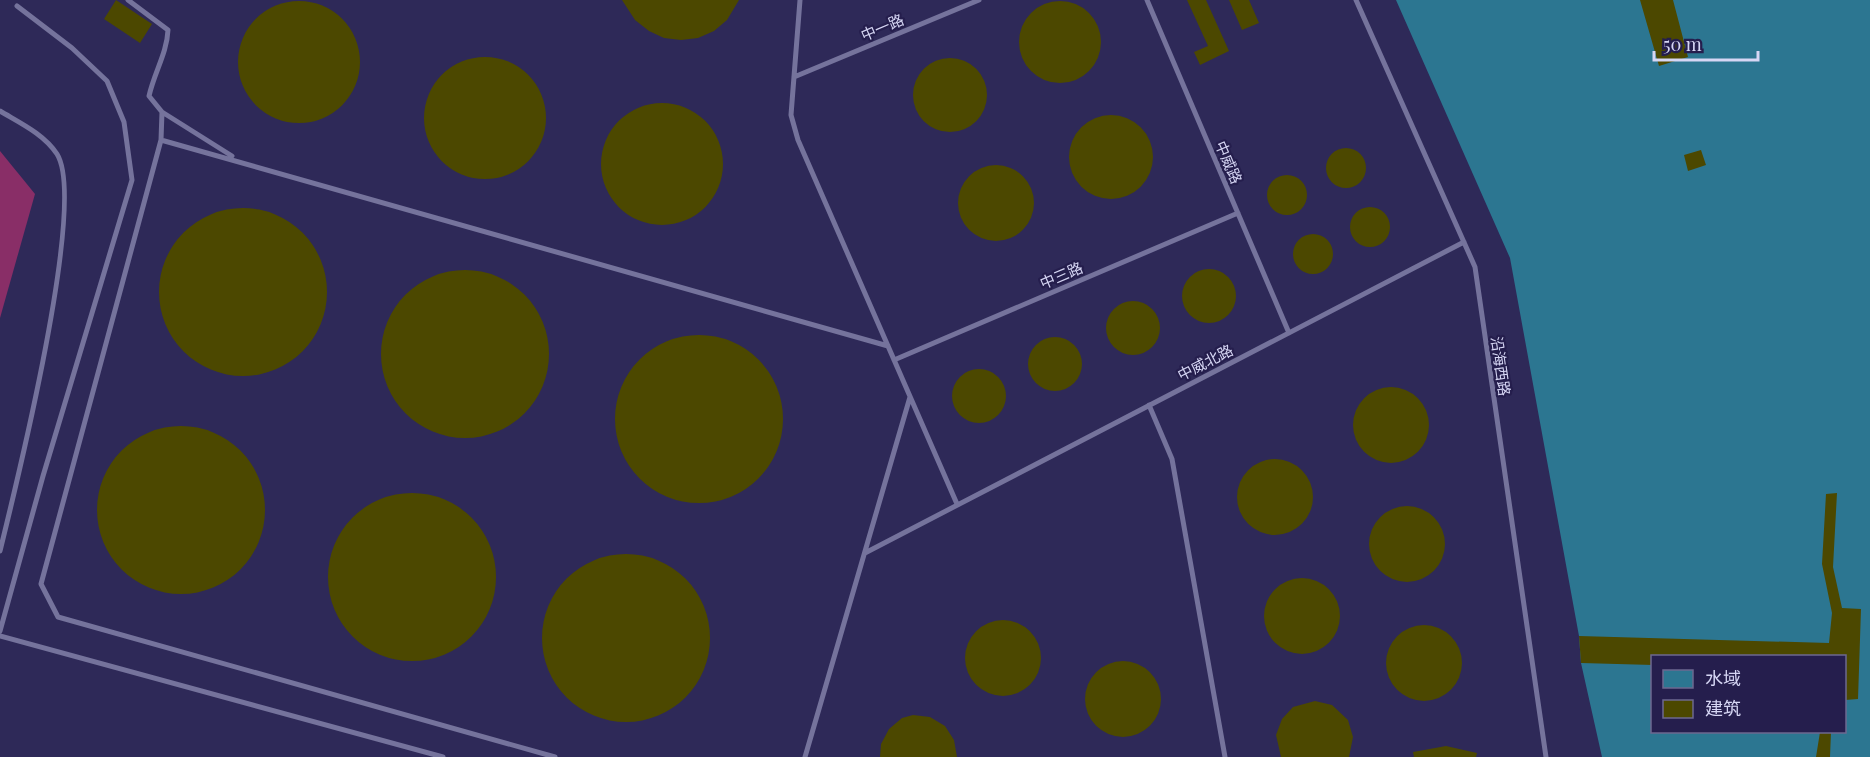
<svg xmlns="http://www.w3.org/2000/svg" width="1870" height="757" viewBox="0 0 1870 757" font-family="'Playfair Display','Noto Sans SC',serif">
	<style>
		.forest { fill: #892e67 }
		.water { fill: #2c7691; fill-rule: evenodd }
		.building { fill: #4c4800 }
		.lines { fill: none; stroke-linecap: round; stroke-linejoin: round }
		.service { stroke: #75739c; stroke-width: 5 }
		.labels { text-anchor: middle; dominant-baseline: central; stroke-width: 4.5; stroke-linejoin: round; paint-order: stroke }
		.street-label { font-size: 15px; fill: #d6d6f4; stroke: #251e4d }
	</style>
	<rect width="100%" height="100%" fill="#2e2958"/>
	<!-- forest -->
	<path class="forest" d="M0,151L35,194L0,318Z"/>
	<!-- water -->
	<path class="water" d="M1396,0H1870V757H1602L1581,663L1579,636L1510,258ZM1652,656H1844V732H1652Z"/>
	<!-- building -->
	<path class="building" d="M116,0L152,24L140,43L104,19Z
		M622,0H739L727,20L714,31L698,38L681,40L664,38L649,31L635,20Z
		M1187,0H1206L1229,51L1200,65L1194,52L1208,46Z
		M1229,0H1249L1259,23L1242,30Z
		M1640,0H1673L1688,57L1659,66Z
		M1019 42a41 41 0 1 1 82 0a41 41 0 1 1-82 0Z
		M238 62a61 61 0 1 1 122 0a61 61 0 1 1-122 0Z
		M424 118a61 61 0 1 1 122 0a61 61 0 1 1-122 0Z
		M913 95a37 37 0 1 1 74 0a37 37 0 1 1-74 0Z
		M601 164a61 61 0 1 1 122 0a61 61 0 1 1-122 0Z
		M1069 157a42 42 0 1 1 84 0a42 42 0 1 1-84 0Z
		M1326 168a20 20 0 1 1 40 0a20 20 0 1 1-40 0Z
		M1701,150L1706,165L1688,171L1684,155Z
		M958 203a38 38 0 1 1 76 0a38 38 0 1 1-76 0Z
		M1267 195a20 20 0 1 1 40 0a20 20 0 1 1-40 0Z
		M1350 227a20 20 0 1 1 40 0a20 20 0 1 1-40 0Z
		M159 292a84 84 0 1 1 168 0a84 84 0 1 1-168 0Z
		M1293 254a20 20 0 1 1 40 0a20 20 0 1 1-40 0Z
		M1182 296a27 27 0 1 1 54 0a27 27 0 1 1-54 0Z
		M381 354a84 84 0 1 1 168 0a84 84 0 1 1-168 0Z
		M1106 328a27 27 0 1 1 54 0a27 27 0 1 1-54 0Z
		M615 419a84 84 0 1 1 168 0a84 84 0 1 1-168 0Z
		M1028 364a27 27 0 1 1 54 0a27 27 0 1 1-54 0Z
		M952 396a27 27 0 1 1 54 0a27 27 0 1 1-54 0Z
		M1353 425a38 38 0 1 1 76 0a38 38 0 1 1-76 0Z
		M97 510a84 84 0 1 1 168 0a84 84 0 1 1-168 0Z
		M1237 497a38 38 0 1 1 76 0a38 38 0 1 1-76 0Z
		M328 577a84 84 0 1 1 168 0a84 84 0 1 1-168 0Z
		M1837,493L1833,567L1842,608L1861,609L1858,699L1845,700V657H1653V665L1581,663L1579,636L1829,643L1832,613L1822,564L1826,494Z
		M1369 544a38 38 0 1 1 76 0a38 38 0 1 1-76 0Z
		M542 638a84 84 0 1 1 168 0a84 84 0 1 1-168 0Z
		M1264 616a38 38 0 1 1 76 0a38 38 0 1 1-76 0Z
		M965 658a38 38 0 1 1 76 0a38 38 0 1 1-76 0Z
		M1386 663a38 38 0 1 1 76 0a38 38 0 1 1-76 0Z
		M1085 699a38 38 0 1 1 76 0a38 38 0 1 1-76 0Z
		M1315,701L1332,705L1348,720L1353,737L1349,757H1281L1276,735L1282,719L1293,707Z
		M913,715L930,717L945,726L954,740L957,757H880L881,744L889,729L902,718Z
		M1820,732H1831L1830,757H1816Z
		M1446,746L1477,753L1476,757H1414L1413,752Z"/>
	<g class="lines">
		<!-- service -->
		<path class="service" d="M128,0L168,30C167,53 154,73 149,96L162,112L232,156
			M800,0L791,115L798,140L957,504
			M1147,0L1289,333
			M1356,0L1475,267L1546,757
			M794,77L979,0
			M0,111C20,123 44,134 57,154C87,202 16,486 0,551
			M161,140L162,112
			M894,360L1238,213
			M1149,405L1172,459L1225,757
			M865,553L1464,242
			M0,631L43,476L132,180L124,122L107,81L72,48L17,6
			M0,636L443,757
			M555,757L58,617L41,584L161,140L888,346
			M805,757L910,397"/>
	</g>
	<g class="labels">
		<!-- street labels -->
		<g class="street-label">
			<text transform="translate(882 27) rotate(-23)">中一路</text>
			<text transform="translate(1229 162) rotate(67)">中威路</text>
			<text transform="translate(1061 275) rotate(-23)">中三路</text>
			<text transform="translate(1205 362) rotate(-27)">中威北路</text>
			<text transform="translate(1501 366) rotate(82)">沿海西路</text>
		</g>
	</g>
	<!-- legend -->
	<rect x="1651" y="655" width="195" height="78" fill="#251e4d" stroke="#6c6890" stroke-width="1.5"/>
	<rect x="1663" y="670" width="30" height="18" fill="#2c7691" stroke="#6c6890" stroke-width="1.5"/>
	<text x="1705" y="685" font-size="18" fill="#d6d6f4">水域</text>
	<rect x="1663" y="700" width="30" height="18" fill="#4c4800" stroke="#6c6890" stroke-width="1.5"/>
	<text x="1705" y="715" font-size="18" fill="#d6d6f4">建筑</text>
	<!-- scale -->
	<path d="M1654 51v9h104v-9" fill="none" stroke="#d6d6f4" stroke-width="3"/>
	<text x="1663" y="51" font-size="18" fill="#d6d6f4" stroke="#251e4d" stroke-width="4.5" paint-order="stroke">50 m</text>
</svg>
